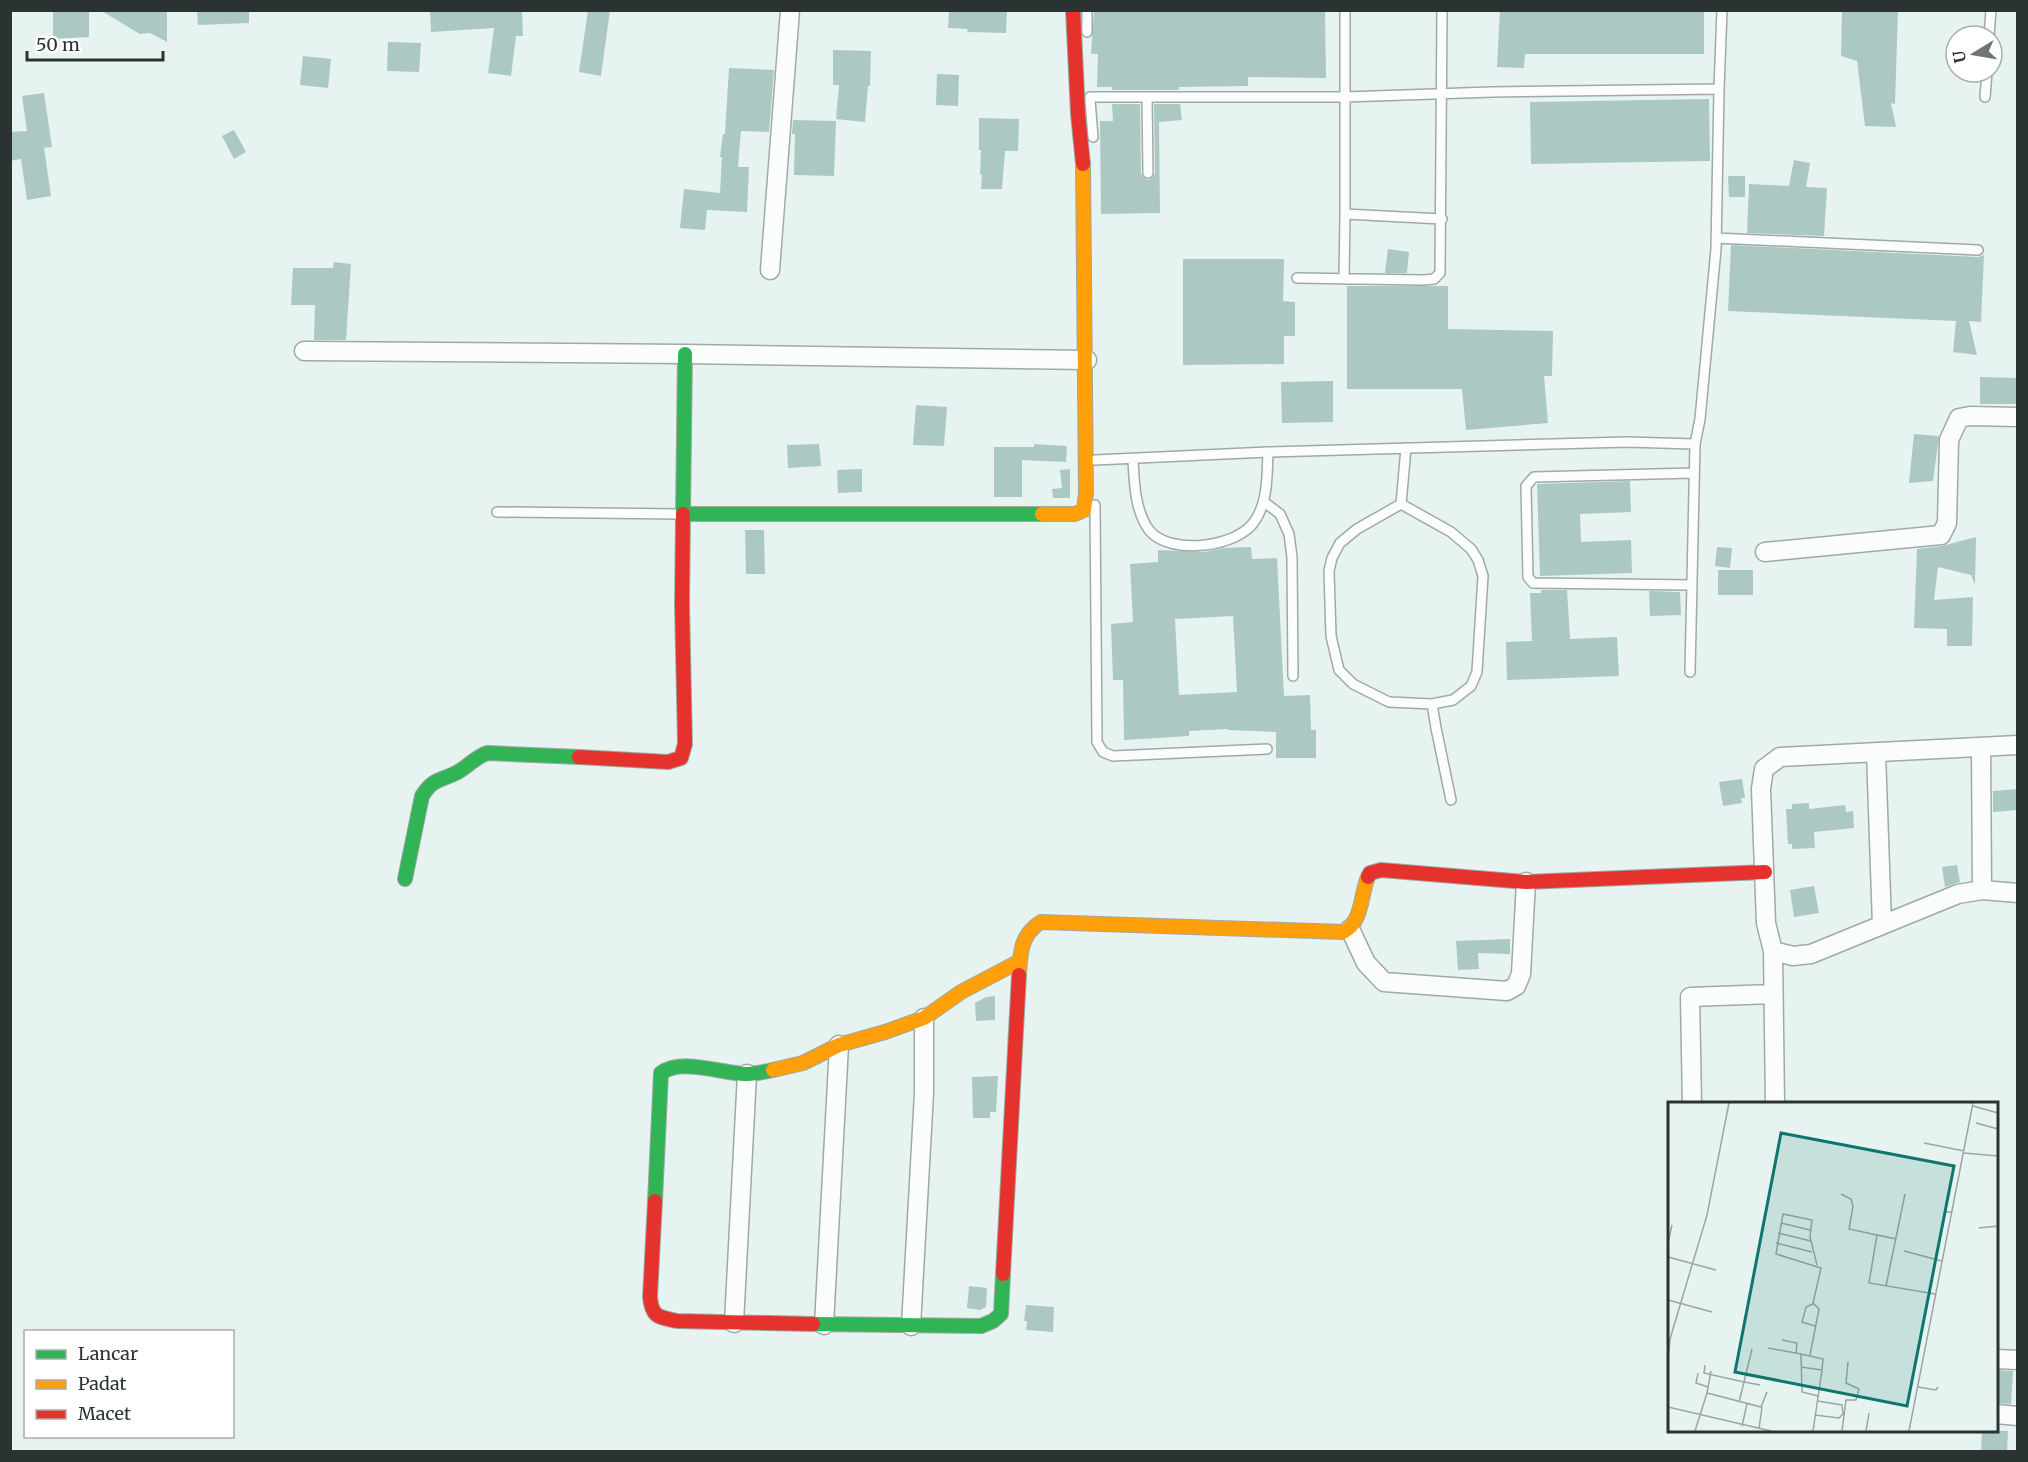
<svg xmlns="http://www.w3.org/2000/svg" width="2028" height="1462" viewBox="0 0 2028 1462" font-family="Merriweather,serif">
	<style>
		.building { fill: #acc8c3; fill-rule: evenodd }
		.lines { fill: none; stroke-linecap: round; stroke-linejoin: round }
		.lane-casing { stroke: #9fa9a6; stroke-width: 12 }
		.street-casing { stroke: #9fa9a6; stroke-width: 21 }
		.fast-casing { stroke: #9fa9a6; stroke-width: 16 }
		.slow-casing { stroke: #9fa9a6; stroke-width: 16 }
		.jam-casing { stroke: #9fa9a6; stroke-width: 16 }
		.lane { stroke: #fbfdfd; stroke-width: 9 }
		.street { stroke: #fbfdfd; stroke-width: 18 }
		.fast { stroke: #30b455; stroke-width: 14 }
		.slow { stroke: #ff9f0a; stroke-width: 14 }
		.jam { stroke: #e5322d; stroke-width: 14 }
		.inset-road { fill: none; stroke: #9ca6a4; stroke-width: 1.5 }
		.view { fill: #0f766e; fill-opacity: 0.15; stroke: #0f766e; stroke-width: 3 }
		.inset-edge { fill: none; stroke: #2b3332; stroke-width: 3 }
	</style>
	<rect width="100%" height="100%" fill="#e7f3f0"/>
	<!-- building -->
	<path class="building" d="M53,10H89V37L53,39Z
		M100,10H167V42L150,33L140,34Z
		M197,10H249V23L198,25Z
		M430,10H522L523,36H516L511,76L488,73L494,28L431,32Z
		M588,10H610L601,76L579,72Z
		M949,10H1007L1006,33L967,32L968,29L948,28Z
		M1094,10H1325L1326,78L1248,77V86L1179,87V90H1112V87H1097L1098,54H1091Z
		M1500,10H1704V54H1525L1524,68L1497,67Z
		M1842,10H1898L1895,104L1891,103L1896,127L1865,126L1857,61L1841,56Z
		M388,42L421,43L419,72L387,71Z
		M833,50L871,51L870,86H868L865,122L836,119L839,85H833Z
		M303,56L331,59L328,88L300,85Z
		M729,68L774,70L769,132L741,131L738,167H749L747,212L707,210L705,230L680,228L684,189L720,193L722,157H720L723,134H725Z
		M937,74L959,75L958,106L936,105Z
		M44,93L52,147L44,148L51,196L27,200L21,159L10,161V132L27,131L22,96Z
		M1709,99L1710,161L1531,164L1530,102Z
		M1112,104H1140L1141,173L1143,177L1148,180L1152,178L1155,173L1154,104H1180L1182,120L1159,122L1160,213L1101,214L1100,121H1113Z
		M979,118L1019,119L1018,151H1005L1002,189H981L982,175L980,174L981,150H979Z
		M793,120L836,121L834,176L794,175L795,134H792Z
		M234,130L246,152L234,159L222,136Z
		M1794,160L1810,163L1806,187L1827,188L1824,236L1747,233L1749,184L1789,186Z
		M1728,176H1745V197H1729Z
		M1731,245L1978,257L1984,255L1981,322L1969,321L1977,355L1953,352L1956,321L1728,311Z
		M1388,249L1409,252L1407,273H1385Z
		M1183,259H1284L1283,301L1295,302V336H1284V364L1183,365Z
		M334,262L351,264L346,340H314L315,305H291L293,268H333Z
		M1347,286H1448V329L1553,331L1552,376H1544L1548,423L1466,430L1462,389H1347Z
		M1980,377L2018,378V404H1980Z
		M1333,381V422L1282,423L1281,382Z
		M916,405L947,407L944,446L913,445Z
		M1914,434L1939,436L1933,481L1909,483Z
		M819,444L821,466L788,468L787,445Z
		M1034,444L1067,446L1066,462L1022,460V497H994V447H1034Z
		M862,469V492L838,493L837,470Z
		M1070,469V498H1053L1052,489L1062,488L1060,470Z
		M1630,481L1631,512L1580,514L1581,542L1631,540L1632,573L1540,576L1537,484Z
		M745,530H764L765,574H746Z
		M1976,537L1975,585L1971,575L1938,567L1934,600L1973,597L1972,646H1947V629L1914,628L1917,549L1942,546Z
		M1251,547L1252,559L1277,558L1284,696L1310,695L1311,730H1316V758H1276V732L1228,730V729L1189,731V736L1124,740L1123,680H1113L1111,624L1133,622L1130,564L1158,562V550L1204,552L1224,548ZM1233,616L1237,692L1179,695L1175,619Z
		M1717,547L1732,548L1730,568L1715,566Z
		M1718,570H1753V595H1718Z
		M1541,590H1567L1570,639L1617,637L1619,676L1507,680L1506,642L1532,641L1530,593H1541Z
		M1649,591L1680,592L1681,615L1650,616Z
		M1742,779L1745,798H1741L1742,803L1723,806L1719,782Z
		M2018,789V810L1993,812V791Z
		M1809,803V809L1845,805L1846,812L1853,811L1854,828L1814,832L1815,848L1792,849V844H1788L1786,809H1792V804Z
		M1957,865L1960,882L1945,887L1942,867Z
		M1814,886L1819,913L1794,917L1790,890Z
		M1510,939V954L1478,953L1479,969L1458,970L1456,941Z
		M995,996V1020L976,1021L975,1003L986,997Z
		M998,1076L996,1112H990V1118H973L972,1077Z
		M969,1286L987,1288L986,1307L980,1310L967,1308Z
		M1026,1305L1054,1307L1053,1332L1026,1330L1027,1321H1024Z
		M1996,1370L2013,1371L2011,1404L1996,1403Z
		M1982,1431H2008L2007,1452H1981Z"/>
	<g class="lines">
		<!-- lane casing -->
		<g class="lane-casing">
			<path id="lane" d="M1087,10V32
				M1989,36L1991,10
				M1719,89L1722,10
				M1090,97H1345L1492,92L1719,89L1716,249L1700,419L1695,444L1627,442L1268,452L1095,460
				M1147,97L1148,173
				M1985,97L1987,72
				M1090,100L1093,137
				M1345,214L1442,219
				M1716,238L1978,250
				M1297,278L1424,280L1434,279L1440,273L1442,10
				M1344,279L1345,214V10
				M1133,459C1134,482 1135,511 1149,530C1169,556 1240,548 1256,519C1268,500 1267,474 1268,452
				M1264,502L1280,514L1289,534L1292,557L1293,676
				M1401,504L1451,532L1471,549L1478,560L1483,576L1477,672L1471,686L1453,700L1432,704L1389,702L1353,684L1339,670L1331,636L1329,571L1332,558L1340,543L1357,529Z
				M1401,504L1406,448
				M1095,505L1097,742L1103,752L1113,756L1267,749
				M497,512L680,514
				M1692,585L1533,583L1528,577L1526,486L1534,477L1694,473
				M1690,672L1695,444
				M1432,704L1436,728L1451,800"/>
		</g>
		<!-- street casing -->
		<g class="street-casing">
			<path id="street" d="M770,270L790,10
				M304,351L685,354L1087,360
				M1765,552L1941,535L1947,523L1949,440L1959,418L1970,416L2018,417
				M2018,745L1780,757L1764,769L1761,789L1766,923L1773,951L1793,956L1811,954L1958,894L1982,890L2018,893
				M1981,747L1982,890
				M1876,752L1882,925
				M1350,929L1366,963L1384,982L1507,991L1516,986L1521,974L1526,882
				M1773,951L1775,1104
				M1692,1104L1690,997L1773,994
				M734,1323L747,1074
				M824,1325L839,1045
				M911,1326L924,1093V1018
				M1996,1359L2018,1360
				M1996,1414L2018,1416"/>
		</g>
		<!-- fast casing -->
		<g class="fast-casing">
			<path id="fast" d="M685,354L683,514H1042
				M405,879L422,796C433,778 441,781 458,772C468,766 476,757 487,753L579,757
				M655,1201L661,1073C682,1058 721,1073 745,1074C754,1074 764,1072 773,1070
				M813,1324L981,1326L993,1321L1001,1314L1003,1274"/>
		</g>
		<!-- slow casing -->
		<g class="slow-casing">
			<path id="slow" d="M1042,514H1075L1084,510L1086,493L1083,164
				M1019,975C1020,953 1021,934 1041,922L1343,932C1363,922 1360,896 1368,877
				M773,1070L803,1063L839,1045L885,1032L924,1018L961,992L1020,961"/>
		</g>
		<!-- jam casing -->
		<g class="jam-casing">
			<path id="jam" d="M1073,10L1078,114L1083,164
				M579,757L668,762L681,758L685,744L682,604L683,514
				M1368,877L1370,873L1381,870L1526,882L1765,872
				M655,1201L650,1297C652,1318 659,1317 677,1321L813,1324
				M1003,1274L1019,975"/>
		</g>
		<!-- lane -->
		<use href="#lane" class="lane"/>
		<!-- street -->
		<use href="#street" class="street"/>
		<!-- fast -->
		<use href="#fast" class="fast"/>
		<!-- slow -->
		<use href="#slow" class="slow"/>
		<!-- jam -->
		<use href="#jam" class="jam"/>
	</g>
	<!-- overview -->
	<g transform="translate(1668 1102)">
		<rect width="330" height="330" fill="#e7f3f0"/>
		<path class="inset-road" d="M305,4L330,11M308,21L330,27M256,41L296,49M296,51L330,54M173,92L183,97L185,104L181,127L209,133M113,121L142,128M275,124L277,110H284M311,126L330,124M110,131L143,139M228,137L209,133L201,181L267,192M0,141L4,123M108,141L144,150M236,149L274,159M0,155L48,168M218,184L237,92M0,198L44,210M145,202L138,205L134,220L147,224M114,238L129,241L128,251M100,246L133,252M84,247L76,280L92,283M142,253L151,207L145,201L153,166L108,152L115,112L144,118L142,135L149,163M0,258L2,237L39,113L61,1M37,263L36,271L76,280L71,300M133,265L154,268M30,271L28,281L40,285M250,285L268,288L270,285M39,291L43,269M0,305L103,329M147,313L171,316L175,312L174,303L149,299M74,324L79,302M91,327L94,305M27,329L39,291L93,305L99,290M145,329L154,268L155,257L133,252L134,290L150,294M174,329L178,298H188L191,287L178,281L180,260M198,329L201,311M241,329L305,1"/>
		<path class="view" d="M113,31L286,64L239,304L67,270Z"/>
		<rect width="330" height="330" class="inset-edge"/>
	</g>
	<!-- border -->
	<rect width="2028" height="1462" fill="none" stroke="#2b3332" stroke-width="24"/>
	<!-- legend -->
	<rect x="24" y="1330" width="210" height="108" fill="#ffffff" stroke="#aaadad" stroke-width="1.5"/>
	<rect x="36" y="1350" width="30" height="9" fill="#30b455" stroke="#aaadad" stroke-width="1.5"/>
	<text x="78" y="1360" font-size="18" fill="#2b3332">Lancar</text>
	<rect x="36" y="1380" width="30" height="9" fill="#ff9f0a" stroke="#aaadad" stroke-width="1.5"/>
	<text x="78" y="1390" font-size="18" fill="#2b3332">Padat</text>
	<rect x="36" y="1410" width="30" height="9" fill="#e5322d" stroke="#aaadad" stroke-width="1.5"/>
	<text x="78" y="1420" font-size="18" fill="#2b3332">Macet</text>
	<!-- north arrow -->
	<g transform="translate(1974 54) rotate(259)"><circle r="28" fill="#ffffff" stroke="#aaadad" stroke-width="1.5"/>
	<path d="M0-4.5L10 22L0 15L-10 22Z" fill="#6d7674"/>
	<text y="-9" font-size="16" font-weight="bold" text-anchor="middle" fill="#2b3332">U</text>
	</g>
	<!-- scale -->
	<path d="M27 51v9h136v-9" fill="none" stroke="#2b3332" stroke-width="3"/>
	<text x="36" y="51" font-size="18" fill="#2b3332" stroke="#ffffff" stroke-width="4.5" paint-order="stroke">50 m</text>
</svg>
